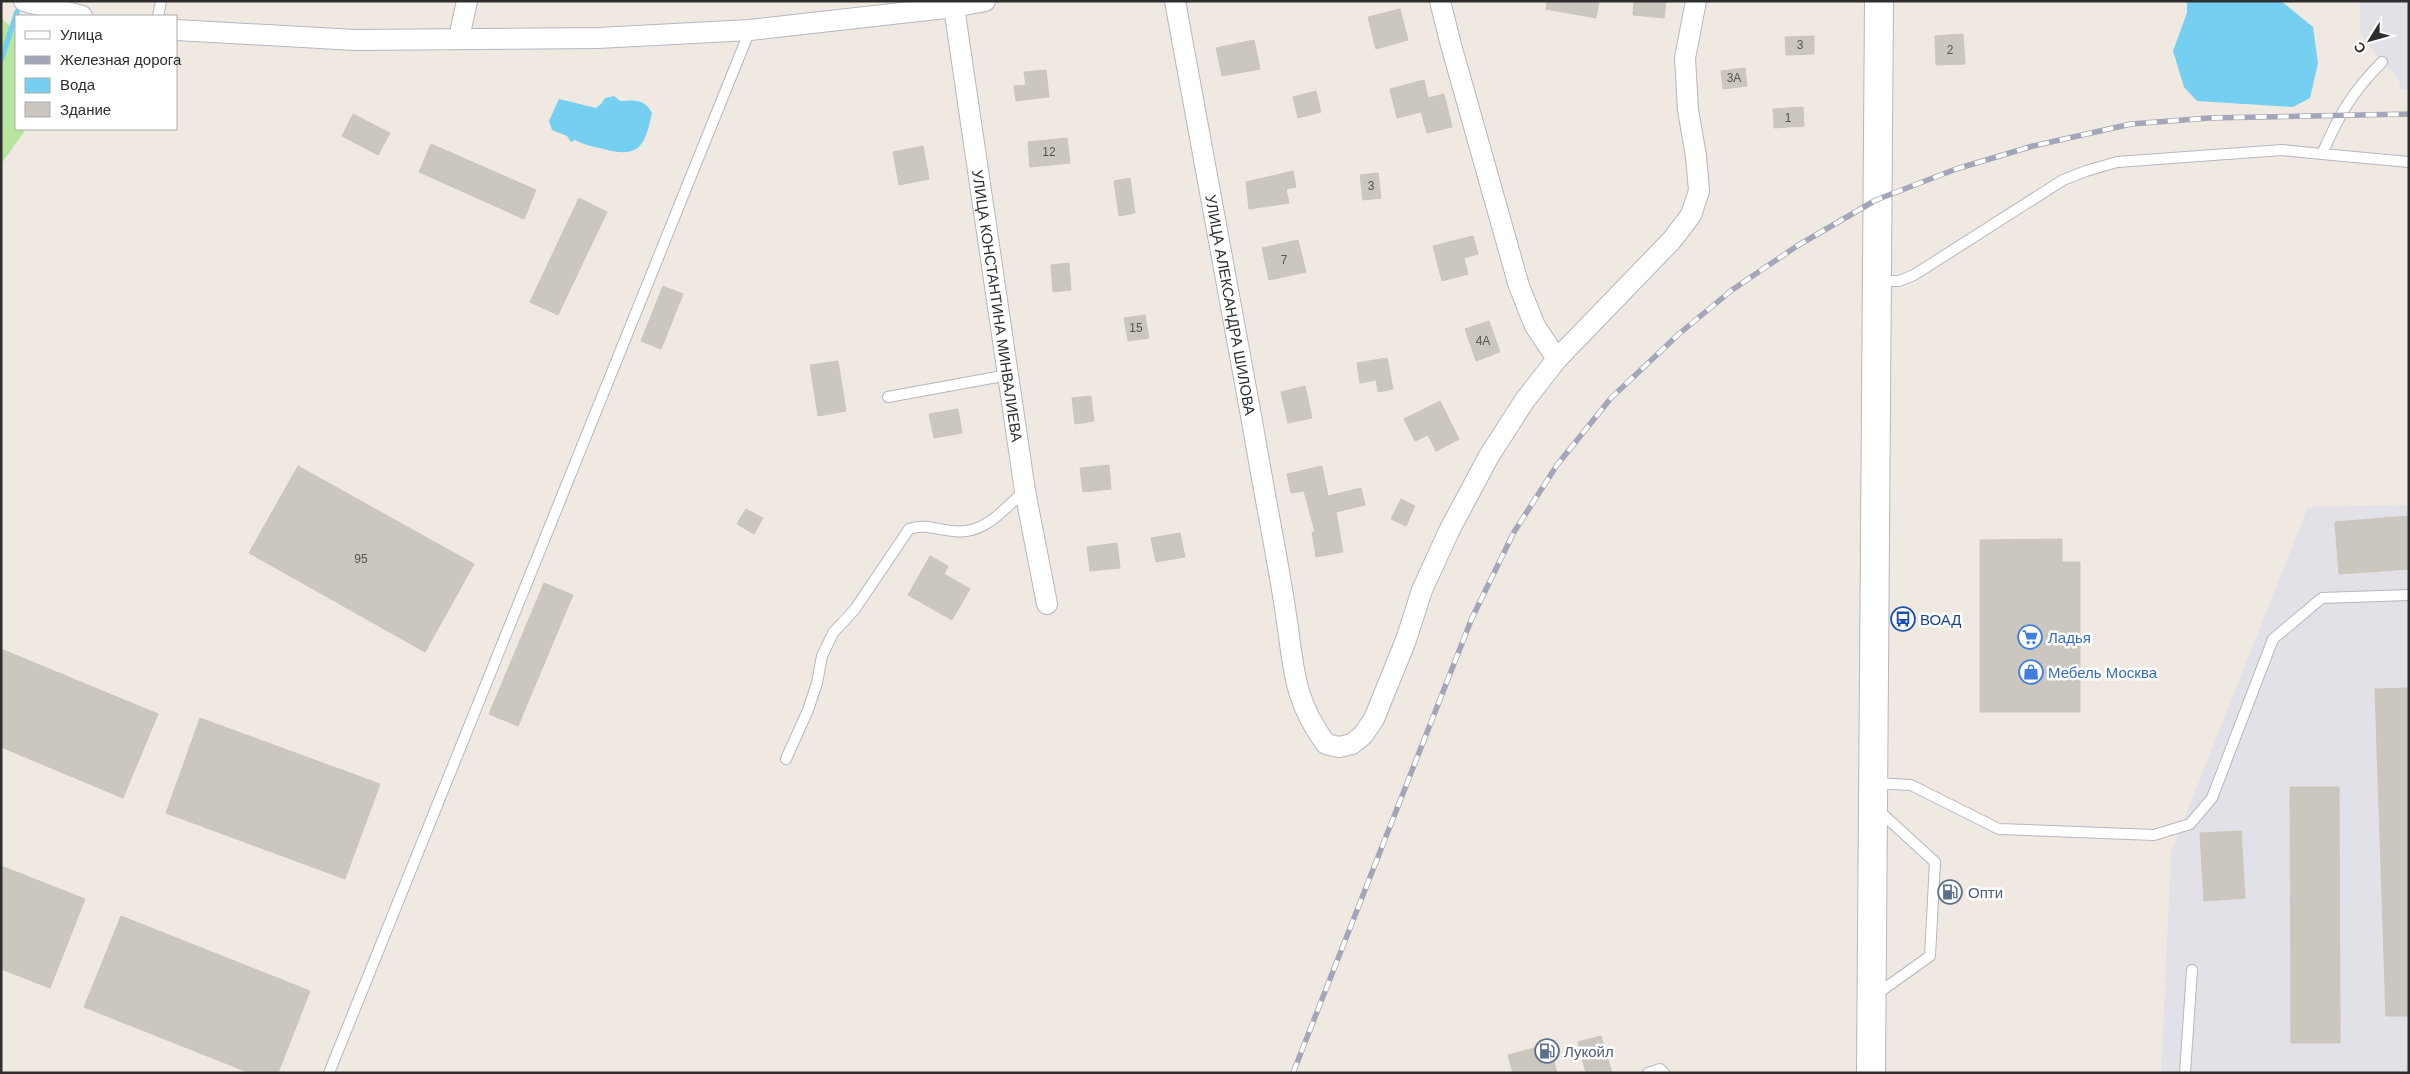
<svg xmlns="http://www.w3.org/2000/svg" width="2410" height="1074" viewBox="0 0 2410 1074" font-family="Arial,sans-serif">
	<style>
		.industrial { fill: #e3e1e8 }
		.green { fill: #b6e59e }
		.water { fill: #75cff0 }
		.lines { fill: none; stroke-linecap: round; stroke-linejoin: round }
		.stream { stroke: #75cff0; stroke-width: 5.5 }
		.building { fill: #cbc7bf; stroke: #cbc5ba }
		.service-casing { stroke: #b4b7c1; stroke-width: 12 }
		.minor-casing { stroke: #b4b7c1; stroke-width: 22 }
		.secondary-casing { stroke: #b4b7c1; stroke-width: 30 }
		.service { stroke: #fff; stroke-width: 10 }
		.minor { stroke: #fff; stroke-width: 20 }
		.secondary { stroke: #fff; stroke-width: 28 }
		.rail-casing { stroke: #a3a6b8; stroke-width: 5.5 }
		.rail { stroke: #fff; stroke-width: 4; stroke-dasharray: 11; stroke-linecap: butt }
		.labels { text-anchor: middle; dominant-baseline: central; stroke-width: 5; stroke-linejoin: round; paint-order: stroke }
		.number-label { font-size: 12px; fill: #555452 }
		.street-label { font-size: 15px; fill: #2e2e2e; stroke: #fff }
		.transit-label { font-size: 15px; fill: #164399; stroke: #fff; text-anchor: start }
		.shop-label { font-size: 15px; fill: #366cbe; stroke: #fff; text-anchor: start }
		.service-label { font-size: 15px; fill: #4e5e75; stroke: #fff; text-anchor: start }
	</style>
	<rect width="100%" height="100%" fill="#efe9e1"/>
	<!-- industrial -->
	<path class="industrial" d="M2360,1H2409V90H2401L2398,77L2382,62L2360,34Z
		M2409,505V1073H2161L2171,852L2308,507Z"/>
	<!-- green -->
	<path class="green" d="M1,18L16,31V129H26L1,164Z"/>
	<!-- water -->
	<path class="water" d="M2187,1H2281L2313,27L2318,63L2310,98L2293,107L2197,101L2184,87L2173,51L2187,13Z
		M614,96L620,101C634,100 645,99 652,113C645,145 640,159 604,149C595,147 584,145 575,140L571,142L567,136L552,130L549,121L559,99L596,108L601,104L605,98Z"/>
	<g class="lines">
		<!-- stream -->
		<path class="stream" d="M1,60L17,12"/>
	</g>
	<!-- building -->
	<path class="building" d="M1547,1H1599L1596,18L1546,9Z
		M1634,1H1666L1664,18L1633,15Z
		M1400,9L1408,40L1376,49L1368,17Z
		M1963,34L1965,64L1936,65L1935,36Z
		M1814,36V54L1786,55L1785,37Z
		M1254,40L1260,69L1222,76L1216,48Z
		M1745,68L1747,86L1723,89L1721,71Z
		M1046,70L1049,97L1016,101L1014,86L1026,85L1024,72Z
		M1424,80L1428,98L1444,94L1452,127L1427,133L1421,112L1397,118L1390,89Z
		M1316,91L1321,112L1298,118L1293,97Z
		M1803,107L1804,126L1774,128L1773,109Z
		M353,114L390,133L378,155L342,136Z
		M1067,138L1070,163L1030,167L1028,142Z
		M431,144L536,190L524,219L419,172Z
		M923,146L929,179L899,185L893,152Z
		M1293,171L1296,187L1286,189L1289,203L1249,209L1246,182Z
		M1378,173L1381,198L1363,200L1360,175Z
		M1130,178L1135,213L1119,216L1114,181Z
		M579,198L607,212L558,315L530,302Z
		M1473,236L1478,254L1464,258L1468,274L1442,281L1433,246Z
		M1298,240L1306,272L1269,280L1262,248Z
		M1069,263L1071,290L1053,292L1051,265Z
		M663,286L683,294L661,349L641,341Z
		M1145,315L1149,338L1128,341L1124,318Z
		M1489,321L1500,352L1476,361L1465,329Z
		M1387,358L1393,389L1378,392L1376,380L1360,383L1357,363Z
		M838,361L846,411L818,416L810,365Z
		M1305,386L1312,418L1288,423L1281,392Z
		M1091,396L1094,421L1075,424L1072,398Z
		M1440,401L1459,439L1436,451L1428,435L1415,441L1404,419Z
		M958,409L962,433L934,438L929,414Z
		M1109,465L1111,489L1083,492L1080,468Z
		M298,466L474,564L425,652L249,553Z
		M1322,466L1328,496L1361,488L1365,505L1336,512L1343,552L1316,557L1312,532H1315L1304,491L1291,493L1287,474Z
		M1401,499L1415,506L1406,526L1391,519Z
		M746,509L763,518L754,534L737,524Z
		M2409,516V569L2339,574L2335,522Z
		M1180,533L1185,557L1156,562L1151,538Z
		M2062,539V562H2080V712H1980V540Z
		M1117,543L1120,568L1090,571L1087,547Z
		M930,556L948,566L944,574L970,589L952,620L908,595Z
		M544,583L573,595L518,726L489,714Z
		M1,649L158,714L123,798L1,747Z
		M2409,688V1016H2386L2375,689Z
		M200,718L380,784L345,879L166,813Z
		M2290,787H2339L2340,1043H2291Z
		M2241,831L2245,898L2204,901L2200,833Z
		M1,866L85,899L50,988L1,969Z
		M121,916L310,991L278,1073H250L84,1007Z
		M1601,1036L1612,1073H1586L1578,1042Z
		M1549,1044L1557,1073H1513L1508,1055Z"/>
	<g class="lines">
		<!-- service casing -->
		<g class="service-casing">
			<path id="service" d="M158,16L161,1
				M2322,154L2409,162
				M1877,281H1899L1914,275L2063,180L2086,171L2117,162L2282,150L2322,154C2339,115 2352,92 2382,62
				M888,397L1008,375
				M786,759L808,710L817,683L822,656L833,633L855,609L909,529C928,522 946,534 966,531C991,528 1006,506 1025,491
				M1874,783L1911,785L1999,829L2154,835L2190,824L2212,798L2273,639L2322,598L2409,595
				M1874,996L1930,956L1935,862L1878,810
				M329,1073L750,30
				M1648,1073L1660,1069L1664,1073
				M2185,1073L2192,970"/>
		</g>
		<!-- minor casing -->
		<g class="minor-casing">
			<g id="minor">
				<path d="M24,1L82,16"/>
				<path id="s1" d="M1175,1C1206,165 1236,330 1265,495C1272,532 1279,570 1285,608C1294,663 1291,697 1326,744L1339,747L1352,744L1363,735L1374,719L1406,640L1422,590L1450,529L1489,456L1525,400L1557,359L1672,240L1691,215L1699,191L1696,156L1688,110L1685,58L1696,1"/>
				<path d="M1440,1L1451,45L1519,286L1535,326L1557,359"/>
				<path id="s2" d="M954,7L1025,491L1047,604"/>
				<path d="M176,30L355,40L598,38L750,30L954,7L985,1"/>
				<path d="M459,38L467,1"/>
			</g>
		</g>
		<!-- secondary casing -->
		<g class="secondary-casing">
			<path id="secondary" d="M1871,1073L1879,1"/>
		</g>
		<!-- service -->
		<use href="#service" class="service"/>
		<!-- minor -->
		<use href="#minor" class="minor"/>
		<!-- secondary -->
		<use href="#secondary" class="secondary"/>
		<!-- rail casing -->
		<g class="rail-casing">
			<path id="rail" d="M1293,1073L1472,618L1514,532L1557,465L1611,398L1680,333L1732,290L1797,246L1876,200L1956,169L2033,146L2131,124L2209,118L2409,114"/>
		</g>
		<!-- rail -->
		<use href="#rail" class="rail"/>
	</g>
	<!-- icons -->
	<defs>
		<g id="bus-ring" transform="scale(1.25)"><circle r="9.5" fill="#fff" stroke="#1a4fb4" stroke-width="1.5"/><path d="M-5-6H5V4H4V6H2V4H-2V6H-4V4H-5ZM-3.5-4V0h7V-4ZM-3.5 1.2v1.5H-2V1.2ZM2 1.2v1.5H3.5V1.2Z" fill="#1a4fb4"/></g>
		<g id="supermarket-ring" transform="scale(1.25)"><circle r="9.5" fill="#fff" stroke="#3f7fe0" stroke-width="1.5"/><path d="M-6-5.5h2.5l.6 2H6L4.5 2H-2.5L-4.4-4H-6ZM-1.5 3.2a1.3 1.3 0 1 0 .1 0ZM3 3.2a1.3 1.3 0 1 0 .1 0Z" fill="#3f7fe0"/></g>
		<g id="shop-ring" transform="scale(1.25)"><circle r="9.5" fill="#fff" stroke="#3f7fe0" stroke-width="1.5"/><path d="M-5-2.5h2.3a2.7 3.5 0 0 1 5.4 0H5L5.5 6h-11ZM-1.5-2.5h3a1.5 2.3 0 0 0-3 0Z" fill="#3f7fe0"/></g>
		<g id="fuel-ring" transform="scale(1.25)"><circle r="9.5" fill="#fff" stroke="#5c6f8a" stroke-width="1.5"/><path d="M-5.5-6h7V0h2V4h1.3V-2.5L3-4.5l.8-.8L6-3V5H2.5V1h-1V6h-7ZM-4.2-4.7v3.2H.2V-4.7Z" fill="#5c6f8a"/></g>
	</defs>
	<g fill-rule="evenodd">
		<use href="#bus-ring" x="1903" y="619"/>
		<use href="#supermarket-ring" x="2030" y="637"/>
		<use href="#shop-ring" x="2031" y="672"/>
		<use href="#fuel-ring" x="1950" y="892"/>
		<use href="#fuel-ring" x="1547" y="1051"/>
	</g>
	<g class="labels">
		<!-- number labels -->
		<g class="number-label">
			<text x="1800" y="45">3</text>
			<text x="1950" y="50">2</text>
			<text x="1734" y="78">3А</text>
			<text x="1788" y="118">1</text>
			<text x="1049" y="152">12</text>
			<text x="1371" y="186">3</text>
			<text x="1284" y="260">7</text>
			<text x="1136" y="328">15</text>
			<text x="1483" y="341">4А</text>
			<text x="361" y="559">95</text>
		</g>
		<!-- street labels -->
		<g class="street-label">
			<text stroke="none"><textPath href="#s1" startOffset="309">УЛИЦА АЛЕКСАНДРА ШИЛОВА</textPath></text>
			<text stroke="none"><textPath href="#s2" startOffset="302">УЛИЦА КОНСТАНТИНА МИНВАЛИЕВА</textPath></text>
		</g>
		<!-- transit labels -->
		<g class="transit-label">
			<text x="1920" y="619">ВОАД</text>
		</g>
		<!-- shop labels -->
		<g class="shop-label">
			<text x="2048" y="637">Ладья</text>
			<text x="2048" y="672">Мебель Москва</text>
		</g>
		<!-- service labels -->
		<g class="service-label">
			<text x="1968" y="892">Опти</text>
			<text x="1564" y="1051">Лукойл</text>
		</g>
	</g>
	<!-- border -->
	<rect width="2410" height="1074" fill="none" stroke="#2e2e2e" stroke-width="5"/>
	<!-- legend -->
	<rect x="15" y="15" width="162" height="115" fill="#ffffff" stroke="#ababab"/>
	<rect x="25" y="31" width="25" height="8" fill="#ffffff" stroke="#ababab"/>
	<text x="60" y="40" font-size="15" fill="#2e2e2e">Улица</text>
	<rect x="25" y="56" width="25" height="8" fill="#a3a6b8" stroke="#ababab"/>
	<text x="60" y="65" font-size="15" fill="#2e2e2e">Железная дорога</text>
	<rect x="25" y="78" width="25" height="15" fill="#75cff0" stroke="#ababab"/>
	<text x="60" y="90" font-size="15" fill="#2e2e2e">Вода</text>
	<rect x="25" y="102" width="25" height="15" fill="#cbc7bf" stroke="#ababab"/>
	<text x="60" y="115" font-size="15" fill="#2e2e2e">Здание</text>
	<!-- north arrow -->
	<g transform="translate(2370 40) rotate(233)" stroke="#ffffff" stroke-width="4" paint-order="stroke">
	<path d="M0-4L9 19L0 12L-9 19Z" fill="#2e2e2e"/>
	<text y="-8" font-size="14" font-weight="bold" text-anchor="middle" fill="#2e2e2e">С</text>
	</g>
</svg>
